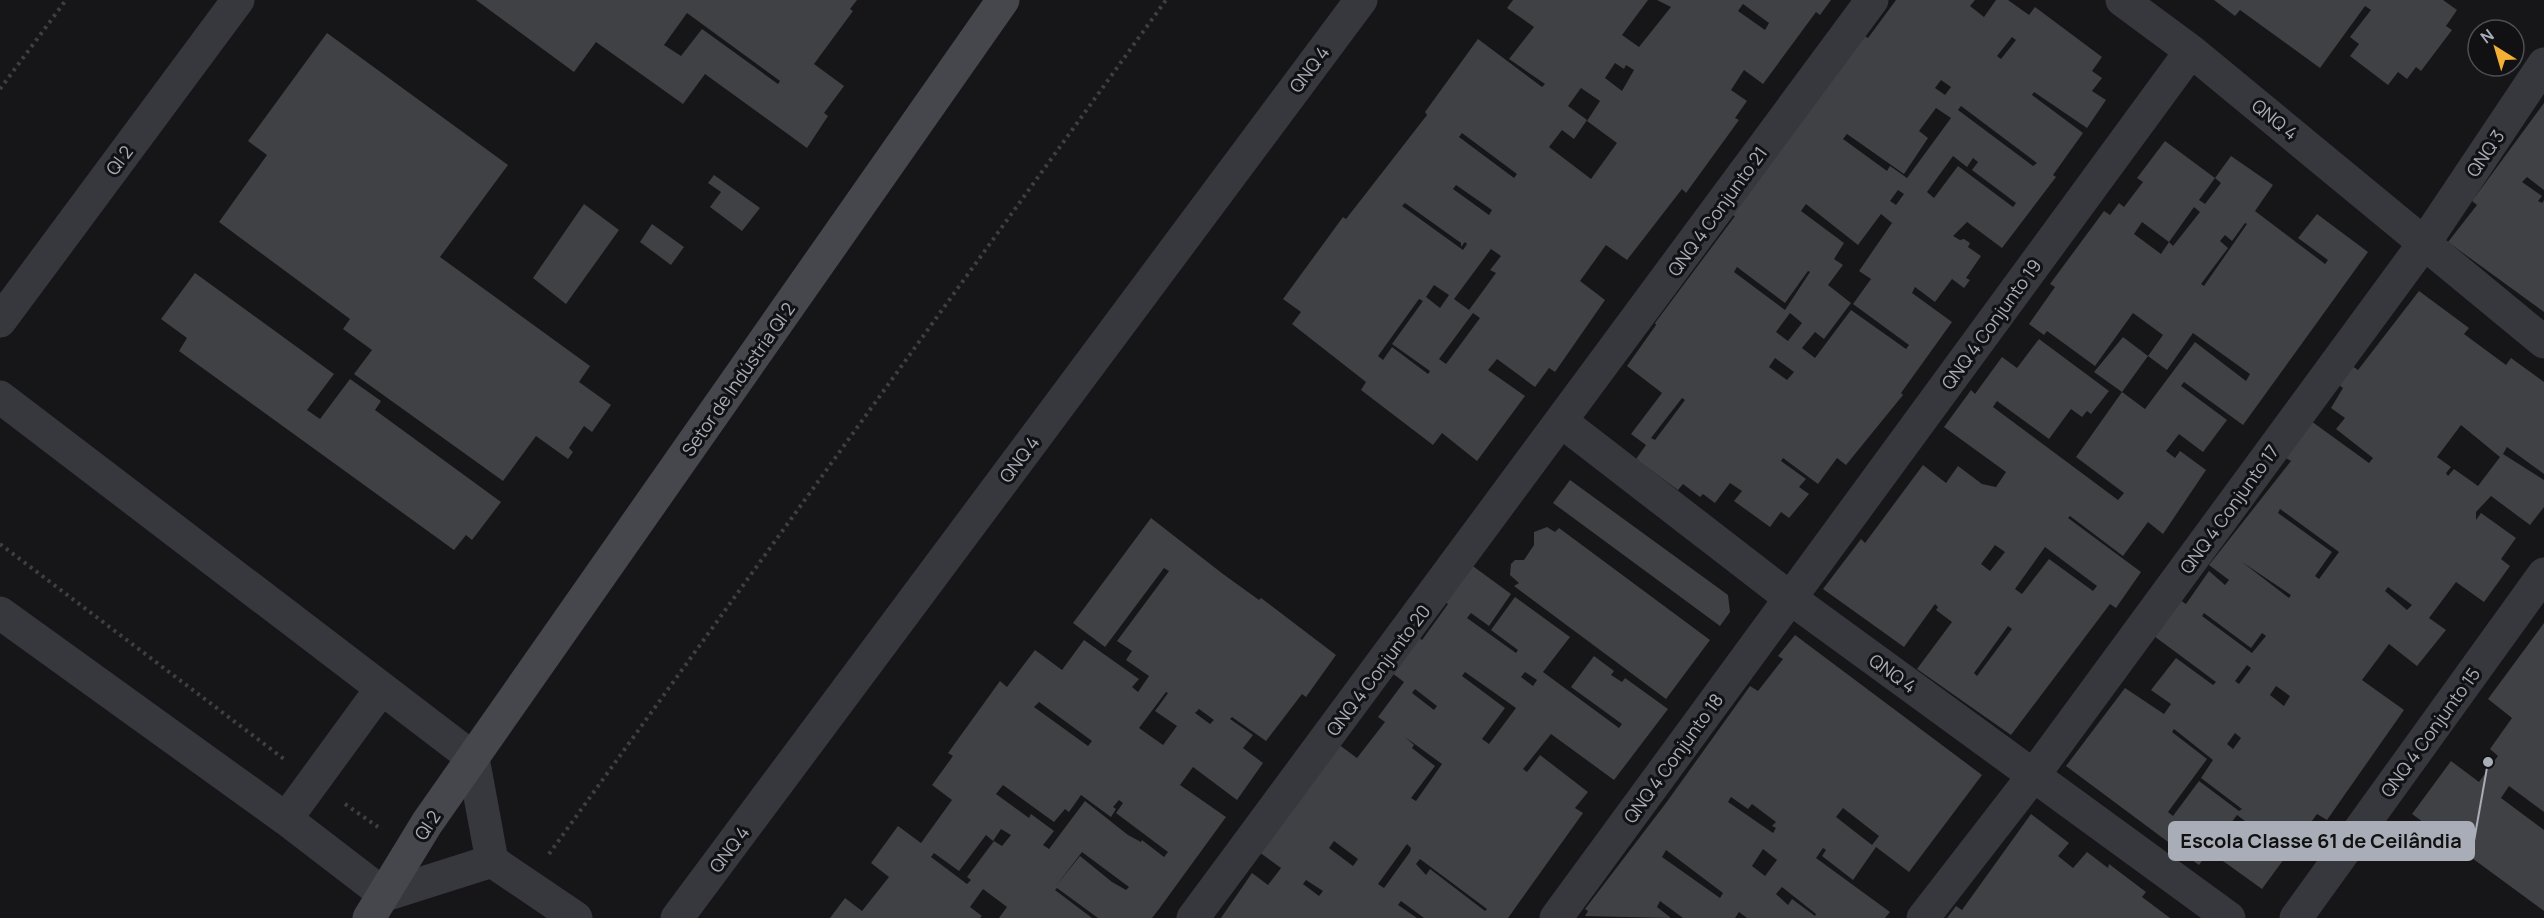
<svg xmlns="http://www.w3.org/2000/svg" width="2544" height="918" viewBox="0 0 2544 918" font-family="Manrope,sans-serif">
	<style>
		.building { fill: #404145; fill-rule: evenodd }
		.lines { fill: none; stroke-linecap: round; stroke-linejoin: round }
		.path { stroke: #3d3f44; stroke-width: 4; stroke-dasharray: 3 4.5; stroke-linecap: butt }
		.street { stroke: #37383d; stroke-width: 33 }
		.secondary { stroke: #45474d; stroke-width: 33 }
		.labels { text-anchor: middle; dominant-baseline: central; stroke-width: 6; stroke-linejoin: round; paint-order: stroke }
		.street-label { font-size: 18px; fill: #a8adb8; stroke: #111113 }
		.leader { fill: none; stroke: #a8adb8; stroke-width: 2 }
		.callout-dot { fill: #a8adb8; stroke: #111113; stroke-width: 2 }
		.callout { fill: #a8adb8; stroke: #a8adb8; stroke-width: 2 }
		.callout-label { font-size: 20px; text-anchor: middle; font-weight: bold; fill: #111 }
	</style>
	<rect width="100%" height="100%" fill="#161618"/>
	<!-- building -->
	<path class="building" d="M476,0H857L850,9L853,11L814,64L844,86L824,113L828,116L807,148L705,74L683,104L596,42L574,72ZM687,13L780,81L778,84L702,29L681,56L664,45Z
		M1513,0H1648L1622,35L1639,47L1671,7L1657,0H1831L1820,15L1816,12L1763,84L1744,70L1731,90L1747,101L1735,118L1739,120L1686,193L1682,189L1627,260L1606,245L1580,281L1605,300L1555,372L1549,368L1535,387L1497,359L1488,370L1525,396L1477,461L1442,433L1433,445L1361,390L1366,382L1292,324L1301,312L1283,299L1343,217L1346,219L1427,115L1425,112L1478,39L1542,87L1545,84L1509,59L1534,27L1507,8ZM1743,4L1769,23L1765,30L1738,11ZM1615,63L1624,69L1626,65L1634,70L1622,91L1605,78ZM1581,88L1600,101L1587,121L1617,143L1591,179L1549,147L1562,130L1574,139L1587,120L1568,106ZM1462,133L1517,174L1514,178L1459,137ZM1456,185L1492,210L1489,215L1453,189ZM1405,203L1461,243V247L1465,242L1467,244L1463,250L1402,206ZM1491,249L1501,256L1490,270L1496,273L1469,310L1454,299ZM1434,285L1449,295L1440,308L1426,297ZM1419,299L1423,301L1392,344L1430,371L1428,374L1392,347L1383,360L1378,356ZM1473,313L1480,318L1446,364L1439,359Z
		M1896,0H1975L1970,6L1984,17L1996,0H2008L2029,15L2035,7L2102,57L2092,71L2102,78L2092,91L2106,100L2087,128L2034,92L2032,95L2083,133L2053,175L2056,177L2002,248L1967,222L1953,236L1960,240L1964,239L1970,243L1968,247L1981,256L1966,278L1970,280L1964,288L1952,279L1935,302L1915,287L1912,293L1952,322L1901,393L1903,395L1846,465L1837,458L1818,484L1783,458L1781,461L1806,479L1799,487L1809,494L1789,518L1781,512L1770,527L1734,501L1742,491L1730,483L1715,503L1703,494L1700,497L1683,484L1678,490L1636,459L1646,445L1631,434L1662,393L1627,366L1656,325L1655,323L1735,216L1732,215L1863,35L1868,38ZM2012,37L2016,40L2001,59L1997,56ZM1941,80L1951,87L1945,95L1935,88ZM1961,106L2037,163L2033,166L1958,110ZM1936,108L1951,118L1907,178L1890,166L1887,171L1843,139L1847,134L1830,122L1904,174L1928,138L1919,131ZM1953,156L1967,167L1973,158L1978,162L1972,170L2016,203L2013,207L1958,166L1934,198L1927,192ZM1898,190L1904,194L1896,205L1890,201ZM1806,204L1858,245L1881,214L1892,223L1859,271L1871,279L1853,304L1909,345L1906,349L1851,310L1815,358L1802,348L1815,332L1824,339L1851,303L1828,285L1843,265L1834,259L1844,243L1801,211ZM1737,267L1785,303L1808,271L1810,272L1785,310L1734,272ZM1790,313L1802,323L1788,341L1776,332ZM1775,358L1794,372L1787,380L1769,367ZM1682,398L1685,400L1655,440L1651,438Z
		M2214,0H2443L2457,10L2446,26L2452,30L2421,71L2416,67L2407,79L2398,72L2388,85L2350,56L2359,44L2350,37L2371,10L2365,6L2320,68L2240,10L2235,16Z
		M327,33L508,165L440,257L590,366L579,382L611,405L592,432L584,426L569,448L573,452L568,459L536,436L503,481L354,374L372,350L343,329L350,319L219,222L267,155L248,141Z
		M2544,103V190L2527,177L2522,182L2542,196L2538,201L2542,203L2544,200V312L2448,242L2477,205L2472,201Z
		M2165,141L2215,178L2199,200L2205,204L2221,183L2215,178L2231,156L2273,185L2255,211L2325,264L2328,260L2298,238L2317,214L2368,252L2243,425L2184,382L2181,386L2227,420L2203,452L2179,434L2166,451L2175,458L2180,451L2206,470L2163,534L2148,522L2123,556L2070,516L2068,518L2141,572L2116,608L2110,604L2011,735L1917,669L1952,622L1936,610L1938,607L1935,604L1904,647L1823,589L1861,539L1865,543L1923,465L1946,483L1958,466L1982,484L1996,487L2006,472L1944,427L1971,390L1975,394L2002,357L2017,368L2039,339L2109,391L2091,414L2087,411L2082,417L2071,409L2049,439L1997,401L1993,407L2118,500L2124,493L2076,457L2122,392L2145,409L2195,342L2246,381L2250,374L2193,333L2167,370L2148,356L2163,335L2133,313L2095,366L2047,331L2044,335L2029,324L2055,287L2050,284L2104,211L2110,215L2119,203L2124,207L2143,182L2137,178ZM2194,207L2200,212L2173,246L2169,242L2161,254L2134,234L2142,222L2169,242ZM2245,223L2247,224L2204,286L2201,284L2228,248L2220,241L2225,235L2232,241ZM1995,545L2005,552L1990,571L1981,564ZM2045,547L2097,586L2093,591L2049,559L2022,594L2015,589ZM2008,626L2012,629L1977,676L1974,673Z
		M714,175L760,208L742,231L710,207L721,192L708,183Z
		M584,204L619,230L566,304L533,278Z
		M652,224L684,247L671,265L640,242Z
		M195,273L334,374L307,410L320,419L350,379L381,401L375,410L501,502L472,540L466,535L454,550L179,351L187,338L161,319Z
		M2419,291L2469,328L2464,334L2506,365L2511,358L2544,382V474L2507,447L2503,454L2544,480V507L2530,525L2491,496L2476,512V520L2481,513L2516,538L2501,559L2510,566L2484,602L2456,582L2429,618L2446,630L2417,666L2389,644L2362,680L2404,710L2327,820L2317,814L2262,889L2209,851L2199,865L2066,766L2125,688L2164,714L2171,704L2151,690L2176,658L2213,685L2216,682L2154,636L2180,600L2186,604L2209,571L2225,585L2229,580L2209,565L2291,461L2283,456L2311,421L2369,463L2373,458L2336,429L2345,418L2331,408L2343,388L2335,382L2348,363L2358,370ZM2461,425L2500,457L2478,486L2454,469L2448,476L2446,473L2451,467L2437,457ZM2280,509L2339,552L2319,579L2315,576L2332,552L2278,513ZM2242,562L2291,595L2289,598ZM2388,587L2412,605L2407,610L2385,591ZM2204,613L2251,648L2262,633L2266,636L2252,653L2202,616ZM2247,665L2251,668L2239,684L2235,681ZM2276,686L2290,696L2284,706L2270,695ZM2174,729L2213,760L2201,778L2242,809L2239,811L2199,781L2173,816L2168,812L2207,759L2172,732ZM2235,733L2241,738L2233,749L2227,744ZM2237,815L2245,821L2236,834L2228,827Z
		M2123,337L2148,356L2122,392L2094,372Z
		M1570,480L1728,595L1730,612L1720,626L1553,503Z
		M1151,518L1223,574L1259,600L1261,598L1336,655L1306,697L1302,694L1266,741L1232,717L1230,719L1253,735L1243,748L1263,763L1237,800L1193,767L1180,785L1226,817L1159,909L1152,918H1098L1057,888L1055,890L1092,918H999L1007,907L983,889L970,907L982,916L980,918H830L845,898L862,911L889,877L871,863L898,826L921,843L952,800L932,785L953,756L948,753L1000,681L1007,687L1035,650L1062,670L1084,640L1139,679L1132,687L1138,692L1149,676L1126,660L1132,651L1117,641L1169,571L1164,568L1105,647L1073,623ZM1166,692L1168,693L1155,711L1177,726L1163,745L1139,728ZM1039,702L1092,741L1088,746L1034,707ZM1199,709L1214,720L1210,724L1195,713ZM1003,785L1054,822L1065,809L1069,812L1081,795L1111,817L1116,809L1113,807L1119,800L1123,803L1116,813L1168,852L1164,857L1142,840L1141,842L1128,835L1085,801L1049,849L1043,845L1054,831L1031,814L1029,818L996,794ZM1001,829L1011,835L1002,846L994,841L967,877L971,880L967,884L931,857L934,853L959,871L986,835L993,841ZM1082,852L1129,887L1126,890L1112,882L1080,856L1055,887Z
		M1547,527L1555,532L1559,528L1710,640L1666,699L1514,586L1519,583L1510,575L1511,564L1515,560H1524L1534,545V532Z
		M1470,564L1511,594L1489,626L1471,613L1467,618L1516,653L1518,650L1491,630L1515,597L1570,637L1543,672L1619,728L1622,724L1571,687L1594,656L1614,671L1611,675L1622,682L1625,678L1668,709L1614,780L1551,734L1523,769L1527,772L1540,755L1588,792L1575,808L1583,813L1508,918H1424L1401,901L1398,905L1417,918H1221L1252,873L1268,885L1281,868L1259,852L1338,744L1357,758L1385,722L1378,717L1404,682L1392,673L1417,636L1422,640L1448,604L1444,601ZM1465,672L1516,708L1489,744L1482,739L1505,708L1462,676ZM1525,672L1537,680L1533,686L1521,677ZM1415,689L1437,706L1434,710L1412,693ZM1405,737L1442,764L1416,801L1411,798L1435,766L1412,748L1414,745ZM1334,841L1358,859L1353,866L1329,848ZM1407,844L1411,848L1410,852L1384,888L1378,884ZM1420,859L1487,909L1485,911L1430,869L1426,875L1416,864ZM1306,880L1323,891L1319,896L1303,884Z
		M2544,623V812L2509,786L2501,798L2544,830V911L2412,814L2451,761L2479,782L2498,756L2490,749L2512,718L2488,699Z
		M1795,635L1982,775L1909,872L1876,847L1853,880L1822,856L1826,850L1823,848L1816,858L1890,912L1885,918H1747L1739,912L1735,918H1683L1660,901L1657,907L1671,918L1585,916L1588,911L1585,909L1666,803L1750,686L1758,691L1783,659L1778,656ZM1731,797L1748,809L1752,804L1776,822L1772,826L1776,828L1773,833L1728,802ZM1843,808L1879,836L1872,845L1836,817ZM1763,849L1777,860L1765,876L1752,866ZM1666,850L1723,893L1720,898L1662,857ZM1782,887L1816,914L1815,916L1792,899L1788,905L1776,894Z
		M2031,814L2069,843L2058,856L2073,868L2087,852L2108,868L2109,864L2146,892L2142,897L2170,918H1947L1956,906L1962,910Z"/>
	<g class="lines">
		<!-- path -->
		<path class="path" d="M0,89L66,0
			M0,544L284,759
			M345,804L378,827
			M549,854L1166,0"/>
		<!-- street -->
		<path class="street" d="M2122,0L2191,51L2544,342
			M0,321L238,0
			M0,397L473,758L492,861L576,918
			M1562,422L1790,598L2229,918
			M0,613L286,819L385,895L492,861
			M286,819L381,689
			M677,918L1361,0
			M1193,918L1872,0
			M1556,918L2191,51
			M1923,918L2033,776L2425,242L2544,64
			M2296,918L2544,574"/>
		<!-- secondary -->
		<path class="secondary" d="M369,918L427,823L1003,0"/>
	</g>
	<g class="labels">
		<!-- street labels -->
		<g class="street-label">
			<text transform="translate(1309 69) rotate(-53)">QNQ 4</text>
			<text transform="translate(2275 119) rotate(39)">QNQ 4</text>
			<text transform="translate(2485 153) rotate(-56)">QNQ 3</text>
			<text transform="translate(119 160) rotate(-53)">QI 2</text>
			<text transform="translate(1717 211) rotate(-54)">QNQ 4 Conjunto 21</text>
			<text transform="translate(1991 324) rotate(-54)">QNQ 4 Conjunto 19</text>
			<text transform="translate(738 379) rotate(-55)">Setor de Indústria QI 2</text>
			<text transform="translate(1019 459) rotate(-53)">QNQ 4</text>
			<text transform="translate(2229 509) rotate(-54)">QNQ 4 Conjunto 17</text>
			<text transform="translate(1378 670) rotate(-53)">QNQ 4 Conjunto 20</text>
			<text transform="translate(1893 673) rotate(36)">QNQ 4</text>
			<text transform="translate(2430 732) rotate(-54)">QNQ 4 Conjunto 15</text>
			<text transform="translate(1673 758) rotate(-54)">QNQ 4 Conjunto 18</text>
			<text transform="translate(427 825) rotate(-57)">QI 2</text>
			<text transform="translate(729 849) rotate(-53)">QNQ 4</text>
		</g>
	</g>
	<!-- callouts -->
	<path class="leader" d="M2488 762L2474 841"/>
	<circle class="callout-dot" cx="2488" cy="762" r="6"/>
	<rect class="callout" x="2169" y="822" width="305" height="38" rx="6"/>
	<g class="callout-label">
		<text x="2321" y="848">Escola Classe 61 de Ceilândia</text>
	</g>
	<!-- north arrow -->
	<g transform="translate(2496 48) rotate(323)"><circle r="28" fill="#111113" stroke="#4d4f55" stroke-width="1.5"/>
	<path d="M0-4.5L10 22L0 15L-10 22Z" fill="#f2b134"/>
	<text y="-9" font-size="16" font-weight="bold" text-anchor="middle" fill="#a8adb8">N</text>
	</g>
</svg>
